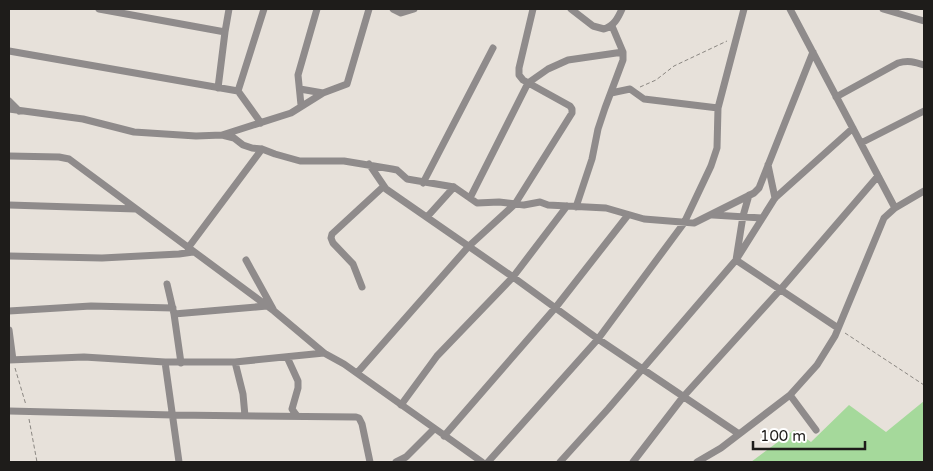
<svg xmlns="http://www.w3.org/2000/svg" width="933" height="471" viewBox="0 0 933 471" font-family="'Varela Round',sans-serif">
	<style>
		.green { fill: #a5d99b }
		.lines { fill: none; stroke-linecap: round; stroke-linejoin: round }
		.path { stroke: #8b8782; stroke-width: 1; stroke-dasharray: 4 2.5; stroke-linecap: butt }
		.street { stroke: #8f8b8b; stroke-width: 7 }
	</style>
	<rect width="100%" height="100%" fill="#e7e1da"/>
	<!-- green -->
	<path class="green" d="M924,401V462H751L794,430L811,442L849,405L886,432Z"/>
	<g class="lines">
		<!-- path -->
		<path class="path" d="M640,87L656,80L674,66L727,41
			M845,333L924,385
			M15,368L26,405
			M29,419L37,462"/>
		<!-- street -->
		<path class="street" d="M99,9L225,32
			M393,9L401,13L414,9
			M571,9L593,26L604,29C614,26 618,18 622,9
			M790,9L895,208
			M883,9L924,21
			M9,51L238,91L261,123
			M218,88L225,32L229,9
			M300,89L323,93
			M238,91L264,9
			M611,93L630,89L644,99L718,108
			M836,97L898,63C908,60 915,62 924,65
			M9,101L19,111
			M301,105L298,75L317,9
			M9,109L83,119L134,132L196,136L222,135L234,138L243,145L252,148L262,149L275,154L300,161H344L392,169L397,170L407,179L454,187L477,203L499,202L524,205L540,202L548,205L606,208L644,219L694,223L754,193L759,188L813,52
			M222,135L291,113L323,93L347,84L369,9
			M861,143L924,111
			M9,156L59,157L69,159L274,311L324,353L344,364L482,462
			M369,164L386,189L513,277L598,339L739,434
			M768,165L775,198
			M423,183L493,48
			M749,195L743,216L736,260L838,328
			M470,198L528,83L548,69L568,60L623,52
			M9,205L136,209
			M576,207L592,159L598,129L605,108L623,60V52L612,26
			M713,215L762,218
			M427,217L454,187
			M188,248L262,149
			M9,256L102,258L179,254L193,252
			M246,260L273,309
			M167,284L174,314L181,363
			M362,287L353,264L333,243L331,238L332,234L384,186
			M9,311L91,306L173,308
			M174,314L267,306
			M9,330L13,360
			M287,357L298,381V388L292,409L297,416
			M9,360L84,357L165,362H235L324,353
			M165,362L179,462
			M235,362L243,394L245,416
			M357,373L469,246L515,204L572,113V109L570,106L523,80L519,75V68L533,9
			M790,395L816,430
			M401,405L437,356L513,277L567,206
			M9,411L173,415L356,417L359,418L362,424L370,462
			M444,436L556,307L628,215
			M396,462L406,457L434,429
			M488,462L598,339L684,223L711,166L717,148L718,108L744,9
			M560,462L608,409L736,260L775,198L853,128
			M633,462L683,397L780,290L878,176
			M697,462L721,448L790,395L817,365L835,336L884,218L895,208L924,191"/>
	</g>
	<!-- border -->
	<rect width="933" height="471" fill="none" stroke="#1e1c1a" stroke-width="20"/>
	<!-- scale -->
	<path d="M753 441v8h112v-8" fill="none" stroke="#1e1c1a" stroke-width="2.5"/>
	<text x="760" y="441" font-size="15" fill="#1e1c1a" stroke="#ffffff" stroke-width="4" paint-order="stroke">100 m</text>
</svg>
